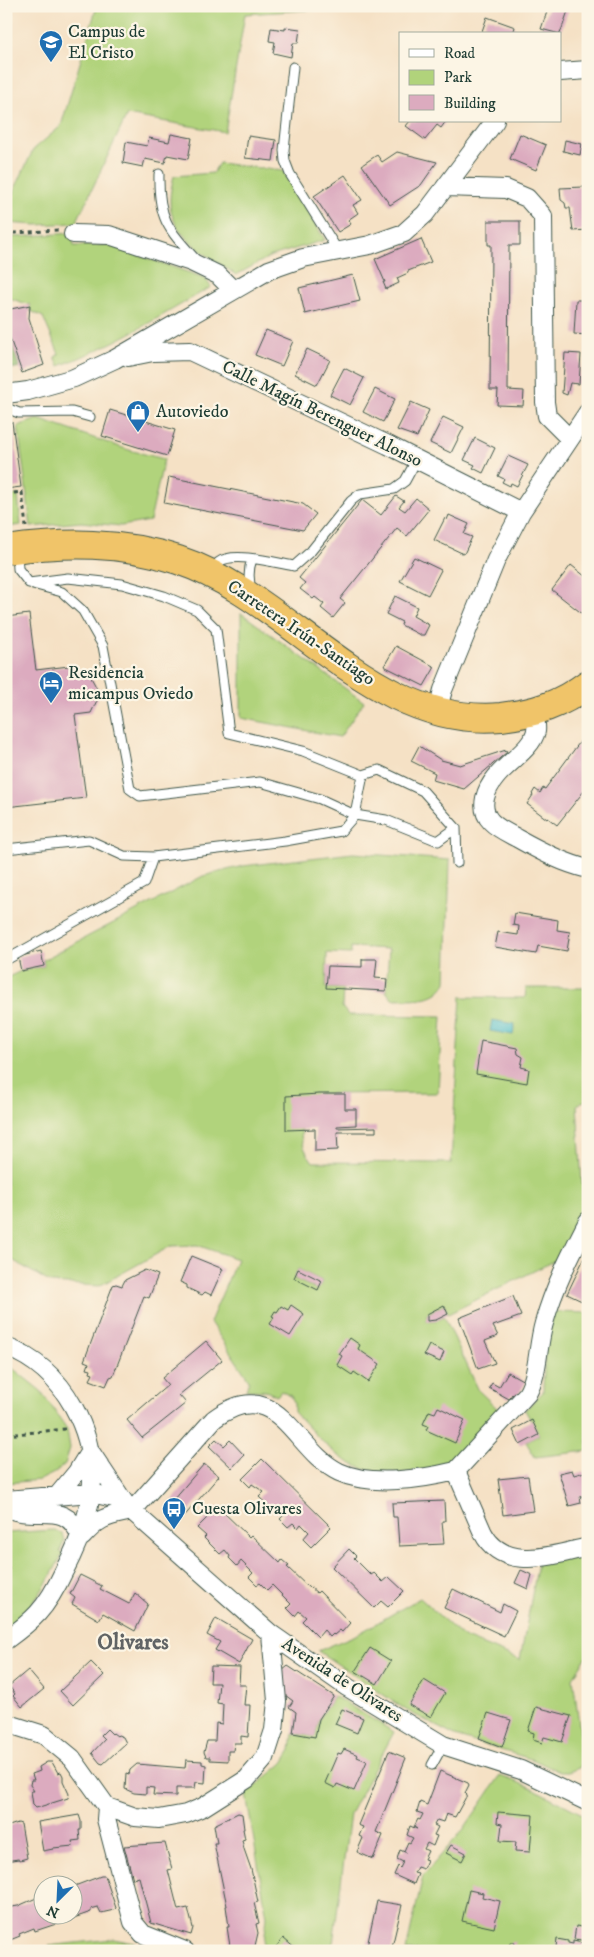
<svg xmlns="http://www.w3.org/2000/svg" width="594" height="1957" viewBox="0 0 594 1957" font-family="'IM FELL DW Pica',serif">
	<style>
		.green { fill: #b1d37b; stroke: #688858; fill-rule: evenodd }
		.forest { fill: #8cb56b; stroke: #567950 }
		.water { fill: #52bfcb; stroke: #387e80 }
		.building { fill: #dcabbf }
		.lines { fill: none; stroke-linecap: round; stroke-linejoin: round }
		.lane-casing { stroke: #3f564a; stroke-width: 11 }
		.street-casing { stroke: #3f564a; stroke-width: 20 }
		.highway-casing { stroke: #3f564a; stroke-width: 30 }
		.path { stroke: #3f564a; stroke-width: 3; stroke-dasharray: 4 4; stroke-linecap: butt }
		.lane { stroke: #fff; stroke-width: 9 }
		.street { stroke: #fff; stroke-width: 18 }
		.highway { stroke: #f0c469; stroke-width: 28 }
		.labels { text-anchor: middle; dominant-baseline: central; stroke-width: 4.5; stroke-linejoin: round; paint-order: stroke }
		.poi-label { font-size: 18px; fill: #1f3d34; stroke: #fcf5e5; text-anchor: start }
		.street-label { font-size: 18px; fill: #1f3d34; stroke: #fcf5e5 }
		.district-label { font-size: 22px; font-weight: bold; fill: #616465; stroke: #fcf5e5 }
	</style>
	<rect width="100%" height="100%" fill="#fcf5e5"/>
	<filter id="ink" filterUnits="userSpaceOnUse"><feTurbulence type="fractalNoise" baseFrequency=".02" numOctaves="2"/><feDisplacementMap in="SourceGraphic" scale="10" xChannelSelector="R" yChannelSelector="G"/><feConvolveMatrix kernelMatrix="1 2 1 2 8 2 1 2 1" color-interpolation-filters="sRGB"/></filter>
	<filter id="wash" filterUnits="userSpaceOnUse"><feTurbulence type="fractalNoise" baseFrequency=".0096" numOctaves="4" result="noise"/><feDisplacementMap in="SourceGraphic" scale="20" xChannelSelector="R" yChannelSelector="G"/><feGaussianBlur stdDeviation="1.12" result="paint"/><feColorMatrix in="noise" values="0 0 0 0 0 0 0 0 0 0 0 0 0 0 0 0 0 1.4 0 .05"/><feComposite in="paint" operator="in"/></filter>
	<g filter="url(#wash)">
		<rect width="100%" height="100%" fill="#f5e1c5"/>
		<!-- green -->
		<path class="green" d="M97,6H371L245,14L225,132L127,115L76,223L36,225L6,223V208L33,150L61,126Z
			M219,163L283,171L325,240L271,256L236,275C210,256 169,237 170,200C170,192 172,184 174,176L213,173Z
			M72,233L74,246L104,245L114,247L205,278L211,287C161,316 113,346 59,366L55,357L59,354L43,317L29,310L30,305L6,297V236L16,237Z
			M38,419L129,450L164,459L150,521L121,526L81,522L31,527L18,426Z
			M18,495L21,525L6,527V496Z
			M241,613L364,702L340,737L241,718Z
			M353,853L450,860L446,982C436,1003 411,998 392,999L386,991L389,949L351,947V954L327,953L326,988L343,989L342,1007L348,1015L442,1016L438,1093L319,1094C304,1122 291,1133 313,1162L451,1163L461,997L525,998L526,988H588V1099L577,1105L582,1184L588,1182V1211L562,1257L448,1314L444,1305L427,1314V1321L436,1320L444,1316L479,1391L504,1415L481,1434L477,1433C473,1439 470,1447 465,1452C442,1476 379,1479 352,1464C331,1454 311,1429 294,1412V1402L291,1396L281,1391L277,1396L266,1391L246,1390L249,1380L210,1322L237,1259L197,1245L171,1246L99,1286L51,1283L9,1258L6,1255V978L21,971L44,966L43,960L203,876L243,866ZM298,1269L322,1281L318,1290L294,1279Z
			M553,1312L588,1313V1451L535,1457L526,1442L539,1435L525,1410L543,1392L545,1348Z
			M6,1366L11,1367L41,1391L67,1429L70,1448L65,1464L54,1473L40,1480L6,1483Z
			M54,1530L62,1534L64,1541L60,1551L62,1555C47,1583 34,1609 6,1627V1533Z
			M588,1547V1654L573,1678L584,1762L579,1768L568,1772H560L534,1760L455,1736L406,1710L318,1651L358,1634L420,1598L463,1637L520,1660L539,1557Z
			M334,1696L394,1732L350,1814L332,1951H263L267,1917L246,1794L283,1763L291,1750L293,1733L315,1737L319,1719Z
			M500,1776L528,1786L588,1817V1951H406L423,1876L463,1830Z
			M113,1939L135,1943L141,1951H48V1946Z"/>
		<!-- forest -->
		<path class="forest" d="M6,327L20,367L6,370Z"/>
		<!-- water -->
		<path class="water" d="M492,1020L515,1024L513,1035L490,1031Z"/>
		<g id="blocks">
			<!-- building -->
			<path class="building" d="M549,6L569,8L560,34L541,29Z
				M487,17L515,27L513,34H481Z
				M285,27L300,29L298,43H293L291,57L273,53L275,42L269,41L271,28L285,30Z
				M410,121H446L441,128L437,125L425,140L406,126Z
				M171,134L192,138L188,159L167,155L165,163L145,159L143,167L123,163L126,142L147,146L149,138L169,142Z
				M520,134L546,145L536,170L510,159Z
				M248,136L276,140L273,161L245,158Z
				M565,140L582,144L580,155L563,151Z
				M397,152L437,162L421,185L390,205L362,165L377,155L382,162Z
				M345,175L362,200L353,205L358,213L348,220L351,224L338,232L314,196Z
				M584,187L588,222L587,230L573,231L570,208H566L565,203L561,200L560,188Z
				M488,221H520V245H509L508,390L524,391L523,406L497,405L498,390H490L491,245H488Z
				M421,239L431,262L408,271V273L397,278L399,283L386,289L383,282H385L375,259Z
				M353,275L360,301L305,314L299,288Z
				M576,300H588V335L574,334Z
				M30,305L29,318L44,365L22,373L6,327V310Z
				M266,330L293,341L282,366L255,355Z
				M307,349L330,360L317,385L295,374Z
				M565,353L581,354L579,384L570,383L567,395L562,393Z
				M344,368L364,378L350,405L330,395Z
				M375,389L395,399L383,422L363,412Z
				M411,402L429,410L417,437L397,430Z
				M110,410L175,430L167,456L102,436Z
				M443,417L464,427L451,453L430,443Z
				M12,422L21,487L6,489V423Z
				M475,438L495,448L483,473L473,468L475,465L464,460Z
				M508,456L528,465L517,486L511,483L510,486L502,482L504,479L498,476Z
				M169,477L303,504L316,514L303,530L164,503Z
				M396,496L404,501L399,507L405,511L416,498L429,509L407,536L397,528L340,599L345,603L333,618L321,608L324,604L315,597L313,599L300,589L305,583L299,578L362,500L381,515Z
				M449,515L469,524L464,534L472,537L464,554L434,540L445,518L447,520Z
				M414,557L441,570L428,595L400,581Z
				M571,565L586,577L588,574V610L584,615L552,590Z
				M395,596L417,607L413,616L429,625L424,635H420L401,625L402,622L386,614Z
				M29,614L36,670L69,666L88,672L100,694L91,713L75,715L86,798L6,807V617Z
				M396,646L435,667L424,686L384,666Z
				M588,731V786L557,825L548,818L547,819L527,804L533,795L532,794L535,789L540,793L543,788L545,789Z
				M419,746L441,760L460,765L506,750L507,752L464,789L433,780L435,773L411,761Z
				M515,913L558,920L557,930L570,932L567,951L538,946L536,954L495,947L498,932L518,935L519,926L513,925Z
				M41,951L44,966L21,971L18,957Z
				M362,959H377L375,978L387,979L386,991L326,988L328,966L362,967Z
				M481,1041L517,1048L518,1054L523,1057L521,1067L529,1069L527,1083L476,1074Z
				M319,1094H345V1109H356V1125L337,1126V1128L376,1127V1132H337L338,1150L315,1151V1129L286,1130V1096Z
				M588,1250V1299L586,1303L567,1294Z
				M191,1256L223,1269L211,1295L205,1292L202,1295L187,1288V1285L180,1282Z
				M298,1269L322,1281L318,1290L294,1278Z
				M145,1270L158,1275L149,1298L144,1296L113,1376L110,1377L106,1386L90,1380L93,1374L90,1373L91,1370L87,1369L89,1363L84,1361L113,1285L116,1284L122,1286L125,1280Z
				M513,1296L521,1316L493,1326L498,1336L485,1341L495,1363L478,1369L459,1318Z
				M291,1305L304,1314L290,1336L270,1324L274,1317L272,1316L275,1311L277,1312L281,1306L288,1310Z
				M444,1305L448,1314L436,1320L427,1321V1314Z
				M350,1338L360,1345L358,1349L380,1364L368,1382L354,1372L352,1375L337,1365L342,1356L339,1354Z
				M206,1341L222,1360L179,1395L186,1403L142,1438L127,1420L168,1385L162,1378Z
				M429,1345L444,1352L440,1362L424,1355Z
				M508,1372L526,1382L516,1398L512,1394L509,1399L489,1388L492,1383L499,1387Z
				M438,1407L465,1420L455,1443L426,1430L428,1426L423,1424L429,1411L435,1413Z
				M532,1420L539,1435L520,1445L513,1430Z
				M216,1439L224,1446L230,1440L244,1455L232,1468L209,1446Z
				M262,1459L331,1527L311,1547L303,1539L309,1532L301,1524L298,1528L293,1523L288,1527L280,1519L284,1515L279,1510L276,1513L259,1497L264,1492L252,1484L250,1487L242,1479Z
				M204,1464L219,1476L181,1520L167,1507Z
				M572,1470L574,1475L588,1471V1498L583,1499L582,1496H580L581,1503L569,1506L559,1473Z
				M528,1476L533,1511L503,1515L498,1479Z
				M444,1501L445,1521H442L444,1544L399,1546L397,1517H393L392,1503Z
				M218,1507L249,1537L251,1535L280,1563L282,1560L289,1566L287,1567L309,1588L310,1587L317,1593L319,1591L350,1623L342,1632L340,1630L334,1635L333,1634L330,1637L324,1630L318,1637L302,1621L306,1617L299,1611L295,1616L287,1608L291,1604L272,1585L267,1590L260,1583L257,1585L249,1577L253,1573L241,1561L237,1566L229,1558L230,1556L225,1550L220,1554L204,1538L206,1536L197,1528Z
				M349,1549L356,1556L354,1558L371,1575L374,1573L383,1582L389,1577L404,1591L388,1607L381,1601L374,1608L332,1567Z
				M521,1570L532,1575L528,1589L515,1583Z
				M80,1575L102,1586L100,1589L129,1604L135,1593L148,1604L135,1631L103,1613L99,1620L72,1604L75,1598L70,1594Z
				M453,1589L500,1612L503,1604L516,1611L504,1636L444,1608Z
				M216,1618L252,1639L239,1664L215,1650L220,1642L207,1635Z
				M370,1648L391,1661L377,1684L355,1671Z
				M91,1662L104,1675L73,1705L60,1691Z
				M211,1666L240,1667L239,1685H246L244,1705H250L248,1737L241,1736V1743H234L233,1751H228V1761L210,1760V1757H206L204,1752L207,1741H215L216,1723L222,1724L223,1704L217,1703L219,1683H210Z
				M288,1666L334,1696L319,1719L315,1737L293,1733L296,1712L289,1707L293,1701L285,1695L282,1671Z
				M28,1670L44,1689L22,1707L13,1696L15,1694L9,1686Z
				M424,1680L445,1693L431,1717L409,1705Z
				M536,1707L571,1716L562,1742L544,1737L542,1743L533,1740L534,1733L528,1731Z
				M342,1709L363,1718L357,1733L335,1724Z
				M488,1713L511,1720L502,1747L479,1738Z
				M107,1729L112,1734L113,1733L117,1736L118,1735L123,1737L126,1743L103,1764L100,1763L92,1753L105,1739L101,1735Z
				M344,1749L358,1755L357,1757L367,1761L354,1791L337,1784L335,1788L325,1783L338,1753L341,1754Z
				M389,1751L406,1758L376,1832L383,1835L373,1859L357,1852L363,1838L359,1836L363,1827L358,1825Z
				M186,1760L202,1761V1764L206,1765L205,1783L196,1782L195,1788H176V1796L153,1795L154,1788L146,1787V1794L134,1793L125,1789L126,1773L129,1774L130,1770L137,1764L185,1768Z
				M47,1762H52L58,1773L61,1772L63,1776V1781L69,1794L68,1798L36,1808L33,1805L31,1791H34L30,1785L31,1780H34L32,1774L40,1771L39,1767Z
				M440,1771L468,1783L469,1785L465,1793L467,1795L455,1817L446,1814L443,1822L437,1820L434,1825L438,1827L434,1835L437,1836L433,1846L427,1843L424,1849L428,1851L424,1859L427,1860L423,1869L417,1867L414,1873L418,1874L414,1884L394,1875L398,1866L400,1868L403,1862L397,1859L400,1850L407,1853L404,1851L408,1842L410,1843L413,1838L407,1835L410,1826L417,1829L414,1827L418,1819L420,1820L423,1814L417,1812L420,1802L427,1805Z
				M498,1812L533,1815L530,1852L515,1851L516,1842L500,1841L502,1824L497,1823Z
				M238,1813L242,1814L244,1829H243L245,1839L242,1840L244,1849L251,1869L258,1902L254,1903L259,1923L256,1924L258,1933L254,1950L230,1946L227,1927H229L226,1906H227L214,1843H217L214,1825Z
				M79,1815L81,1821V1830H79L80,1840L72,1841L73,1846L53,1848V1849L43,1851L38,1822Z
				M18,1823L21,1824L27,1858L20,1860L18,1859L6,1861V1827Z
				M165,1843L172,1869L168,1870L178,1910L188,1908L193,1928L191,1935L151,1923L139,1877L133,1879L124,1846Z
				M451,1845L466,1853L462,1861L446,1853Z
				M101,1876H105L116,1908L114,1910L101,1913L98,1907L91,1909V1912L71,1919L70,1916L55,1922L56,1924L35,1931L34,1928L19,1934L20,1936L10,1940L11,1943L6,1945V1908L18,1906L41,1896L42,1914H72V1887Z
				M469,1890L483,1893L482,1897L500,1901L494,1928L462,1921Z
				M377,1901L402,1905L391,1951H366Z
				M576,1926L588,1928V1941L574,1939Z
				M283,1938L298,1951H273Z
				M557,1939L568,1941V1943L573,1944V1941L588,1944V1951H567V1949L556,1947Z
				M510,1942H515L514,1951H509Z"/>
		</g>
	</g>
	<g filter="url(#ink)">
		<use href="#blocks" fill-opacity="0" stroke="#3f564a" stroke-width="1"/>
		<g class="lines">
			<!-- lane casing -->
			<g class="lane-casing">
				<path id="lane" d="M293,67L284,150L285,161L290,174L338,251
					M159,174C158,219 168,229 197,261
					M6,408L19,413L72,412L90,417
					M17,552L18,569L29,583L62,592L83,611L103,646L130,789L140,796L260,782L320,799L355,815L386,820L438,841L456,828
					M211,572C213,569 216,565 219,562C233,551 277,563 294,566L311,551L351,501L360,494L394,489L405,481L417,459
					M252,592C248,580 248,570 252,559
					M363,775L379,770L423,791L456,828L457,863
					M6,849L89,840L124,856L153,857L285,841L341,831L355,815L363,775L303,751L229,733L216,629L197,610L164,596L122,584L68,578L29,583
					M6,960L144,883L153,857
					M432,1765L443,1745"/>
			</g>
			<!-- street casing -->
			<g class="street-casing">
				<path id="street" d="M560,72L588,70
					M445,187L506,189L527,198L543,216L545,402L547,416L570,439
					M73,234L109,235L191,262L218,275L233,290
					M128,357L153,352L190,351L388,445L521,512
					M6,394L28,391L74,378L115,359L269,270L303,258L370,245L404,233L425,214L495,121
					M437,712L443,690L496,560L521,512L588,412
					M534,712C535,718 537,726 536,731C530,755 492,768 485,798C480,821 500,829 517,838C540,851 563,863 588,869
					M6,1347C35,1358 58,1379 73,1406C105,1464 93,1516 64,1571C57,1586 49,1601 38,1613C29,1623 17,1632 6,1640
					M92,1454L126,1505
					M456,1471L527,1394C539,1373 537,1347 544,1323C554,1287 571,1254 588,1221
					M456,1471L483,1533C504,1573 554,1555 588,1547
					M58,1495L77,1472L90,1451
					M6,1500L91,1493L114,1498L132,1511L271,1634L347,1687L443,1745L521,1770L588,1802
					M6,1508C11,1509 16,1512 21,1512C49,1516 67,1505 81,1537
					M132,1511L214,1419C278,1372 293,1450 339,1472C371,1487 423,1479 456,1471
					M82,1537C101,1516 106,1517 132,1511
					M6,1723L44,1735L72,1758L107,1807L135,1817L159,1819L186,1814L203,1807L247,1779L265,1758L274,1730L277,1701L271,1634
					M107,1807L106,1819L133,1922L143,1934L185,1951"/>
			</g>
			<!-- highway casing -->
			<g class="highway-casing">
				<path id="highway" d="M6,550C64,542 122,541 178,560C290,597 373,729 501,717C535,713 560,705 588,684"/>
			</g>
			<!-- path -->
			<path class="path" d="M6,231L15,233L58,230
				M6,494L22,492L26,527
				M6,1435L65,1429
				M6,1567L9,1570L6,1584"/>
			<!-- lane -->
			<use href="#lane" class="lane"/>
			<!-- street -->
			<use href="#street" class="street"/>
			<!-- highway -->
			<use href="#highway" class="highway"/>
		</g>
	</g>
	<!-- icons -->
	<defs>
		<g id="university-pin" transform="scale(1.25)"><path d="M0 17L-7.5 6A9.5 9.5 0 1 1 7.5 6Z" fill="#1f6fb2" stroke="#fcf5e5"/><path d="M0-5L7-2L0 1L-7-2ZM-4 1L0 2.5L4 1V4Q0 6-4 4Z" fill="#fff"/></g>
		<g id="shop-pin" transform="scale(1.25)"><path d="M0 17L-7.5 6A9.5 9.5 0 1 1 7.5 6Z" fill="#1f6fb2" stroke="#fcf5e5"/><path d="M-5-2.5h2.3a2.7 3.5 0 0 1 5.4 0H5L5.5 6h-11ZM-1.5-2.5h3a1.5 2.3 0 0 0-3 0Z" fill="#fff"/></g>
		<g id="hotel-pin" transform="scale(1.25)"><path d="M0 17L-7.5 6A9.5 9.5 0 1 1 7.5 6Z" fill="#1f6fb2" stroke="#fcf5e5"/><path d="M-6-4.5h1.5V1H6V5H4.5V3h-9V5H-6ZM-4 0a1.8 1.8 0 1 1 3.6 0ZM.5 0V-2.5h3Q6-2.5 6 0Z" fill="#fff"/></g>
		<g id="bus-pin" transform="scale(1.25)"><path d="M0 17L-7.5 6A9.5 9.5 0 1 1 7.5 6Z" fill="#1f6fb2" stroke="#fcf5e5"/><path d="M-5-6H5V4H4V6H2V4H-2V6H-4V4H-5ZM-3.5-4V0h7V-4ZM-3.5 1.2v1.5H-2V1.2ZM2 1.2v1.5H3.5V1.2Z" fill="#fff"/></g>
	</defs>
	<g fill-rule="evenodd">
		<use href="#university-pin" x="51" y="42"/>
		<use href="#shop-pin" x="138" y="412"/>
		<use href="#hotel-pin" x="51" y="683"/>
		<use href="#bus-pin" x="174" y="1509"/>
	</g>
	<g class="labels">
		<!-- poi labels -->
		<g class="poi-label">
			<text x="68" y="32">Campus de<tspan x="68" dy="21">El Cristo</tspan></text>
			<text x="156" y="412">Autoviedo</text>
			<text x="68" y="673">Residencia<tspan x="68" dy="21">micampus Oviedo</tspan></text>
			<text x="192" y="1509">Cuesta Olivares</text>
		</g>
		<!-- street labels -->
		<g class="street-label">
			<text transform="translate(322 414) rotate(26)">Calle Magín Berenguer Alonso</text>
			<text transform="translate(301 633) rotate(34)">Carretera Irún-Santiago</text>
			<text transform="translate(342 1680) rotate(33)">Avenida de Olivares</text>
		</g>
		<!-- district labels -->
		<g class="district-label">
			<text x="133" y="1642">Olivares</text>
		</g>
	</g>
	<!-- margin -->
	<rect width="594" height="1957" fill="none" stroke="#fcf5e5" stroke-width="25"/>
	<!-- legend -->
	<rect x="399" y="32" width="162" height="90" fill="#fcf5e5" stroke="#a4ab9e"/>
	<rect x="409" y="49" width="25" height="8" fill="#ffffff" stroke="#a4ab9e"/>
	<text x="444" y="58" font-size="15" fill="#1f3d34">Road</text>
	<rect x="409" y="70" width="25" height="15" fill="#b1d37b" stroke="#a4ab9e"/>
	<text x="444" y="82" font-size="15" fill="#1f3d34">Park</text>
	<rect x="409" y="95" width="25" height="15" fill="#dcabbf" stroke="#a4ab9e"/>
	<text x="444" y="108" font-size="15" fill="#1f3d34">Building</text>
	<!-- north arrow -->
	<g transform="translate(58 1900) rotate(204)"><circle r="24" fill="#fcf5e5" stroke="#a4ab9e"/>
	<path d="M0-4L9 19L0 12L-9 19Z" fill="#1f6fb2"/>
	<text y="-8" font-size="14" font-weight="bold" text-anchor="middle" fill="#1f3d34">N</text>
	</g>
</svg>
